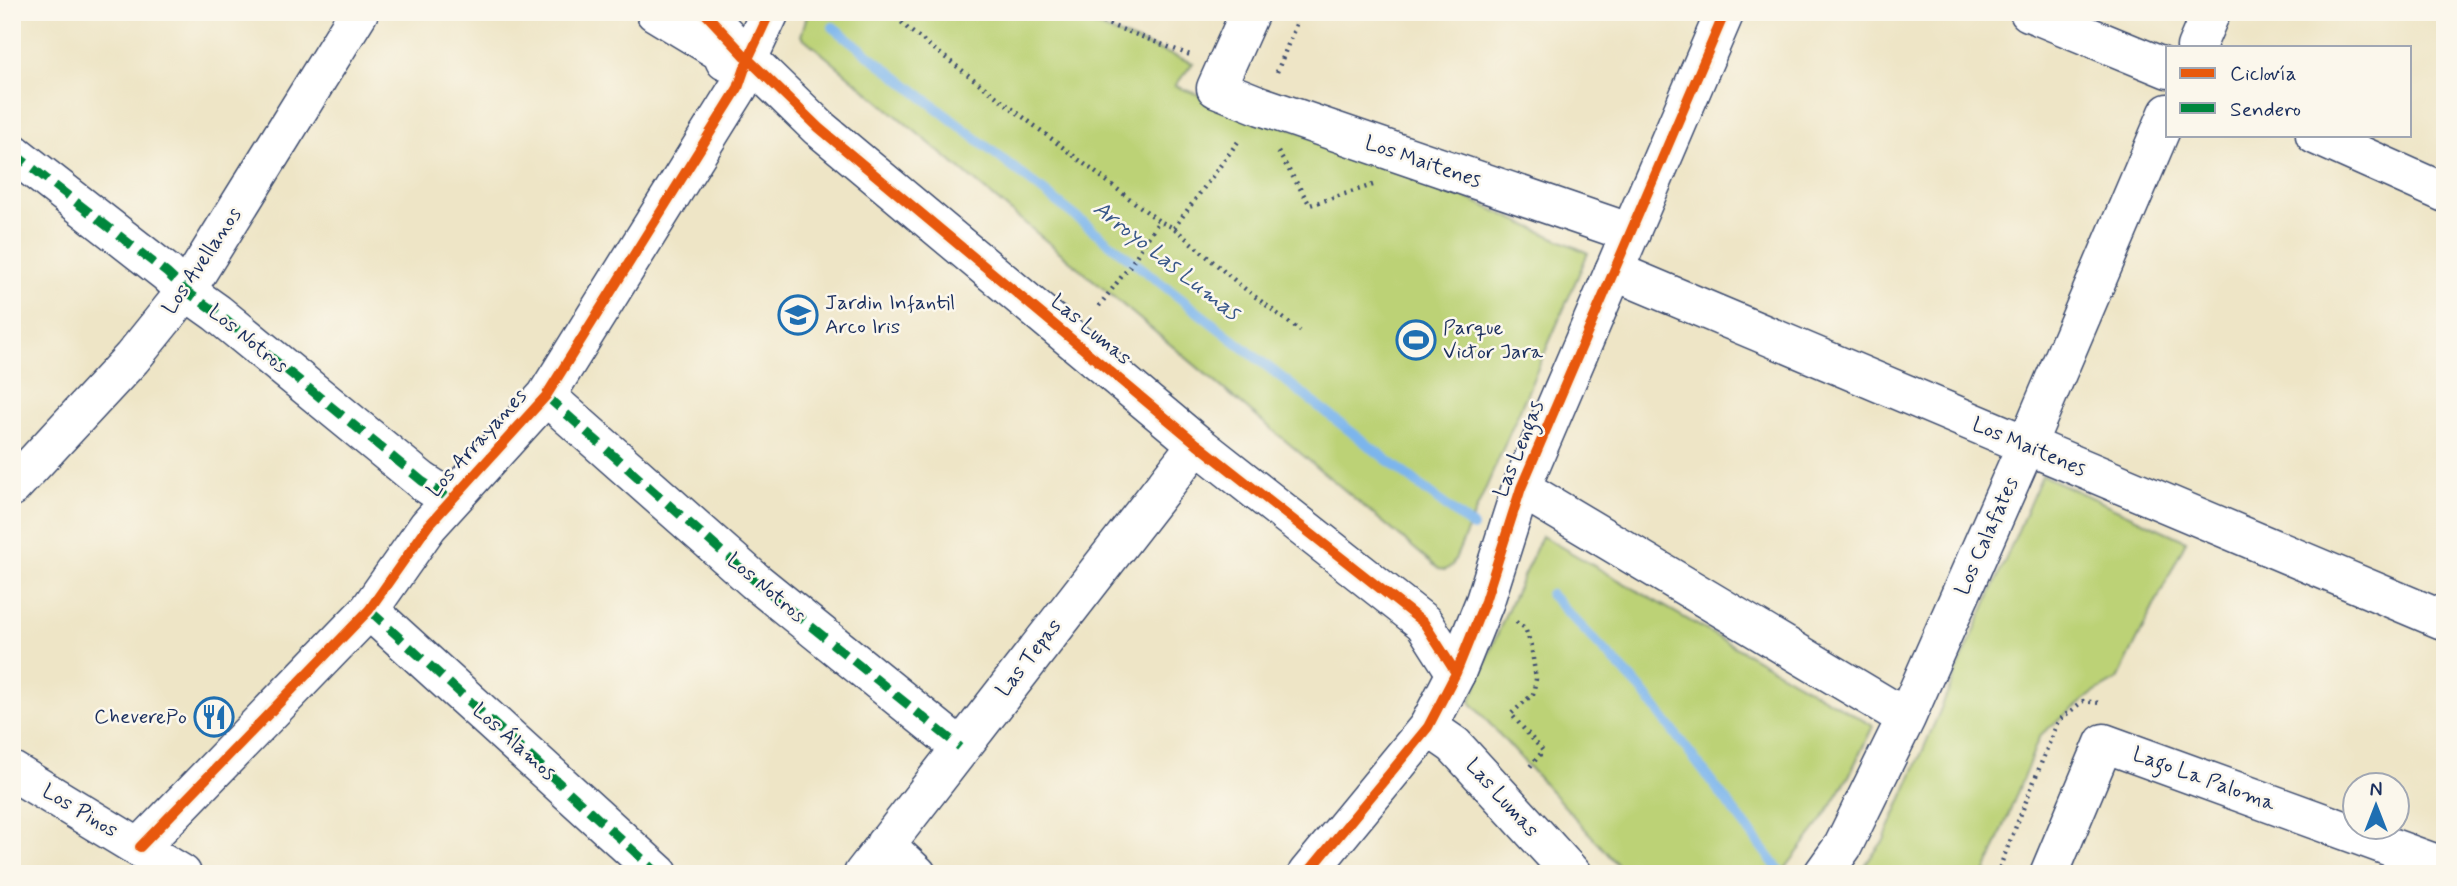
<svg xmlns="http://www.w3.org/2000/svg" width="2457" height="886" viewBox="0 0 2457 886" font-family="Mynerve,sans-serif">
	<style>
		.green { fill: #bcd276; stroke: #6c806a; stroke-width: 2 }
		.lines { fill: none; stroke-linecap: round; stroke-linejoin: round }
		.stream { stroke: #7cb5ec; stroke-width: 10 }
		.minor-casing { stroke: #3b4a6e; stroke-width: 41 }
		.tertiary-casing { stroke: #3b4a6e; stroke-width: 41 }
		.path { stroke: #3b4a6e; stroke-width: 4.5; stroke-dasharray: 2 5; stroke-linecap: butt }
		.minor { stroke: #fff; stroke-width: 38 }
		.tertiary { stroke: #fff; stroke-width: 38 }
		.quiet { stroke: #00873e; stroke-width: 9; stroke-dasharray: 18 9; stroke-linecap: butt }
		.cycleway-casing { stroke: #fbf7ec; stroke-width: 15 }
		.cycleway { stroke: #e8590c; stroke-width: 10 }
		.labels { text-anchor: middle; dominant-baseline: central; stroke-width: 5; stroke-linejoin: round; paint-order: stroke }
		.street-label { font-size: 21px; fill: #1b2f5e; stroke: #fbf7ec }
		.poi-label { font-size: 21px; fill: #1b2f5e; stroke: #fbf7ec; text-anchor: start }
		.water-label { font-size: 23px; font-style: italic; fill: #385789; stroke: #fbf7ec }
	</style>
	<rect width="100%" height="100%" fill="#fbf7ec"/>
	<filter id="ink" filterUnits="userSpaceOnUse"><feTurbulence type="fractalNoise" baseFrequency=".0143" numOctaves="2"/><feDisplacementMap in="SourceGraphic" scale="14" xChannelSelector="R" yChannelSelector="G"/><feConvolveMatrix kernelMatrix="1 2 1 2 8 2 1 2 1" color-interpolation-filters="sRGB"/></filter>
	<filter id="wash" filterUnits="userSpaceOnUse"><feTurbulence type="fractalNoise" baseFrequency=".00686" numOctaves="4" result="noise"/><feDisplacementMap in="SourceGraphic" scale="28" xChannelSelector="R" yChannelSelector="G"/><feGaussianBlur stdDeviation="1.57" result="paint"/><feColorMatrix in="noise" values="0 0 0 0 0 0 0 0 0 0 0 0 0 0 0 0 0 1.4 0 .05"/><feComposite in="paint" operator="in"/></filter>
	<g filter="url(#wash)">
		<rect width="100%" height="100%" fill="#eee5c6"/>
		<!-- green -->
		<path class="green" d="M808,12H1060L1193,63L1175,86L1408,171L1588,253L1452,566L1445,570L1439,569L801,36Z
			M2042,475L2186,541L2118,679L2092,694L2040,735L1985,874H1858L1884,840Z
			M1542,536L1873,726L1849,776L1823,819L1781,874H1626L1470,702L1506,613Z"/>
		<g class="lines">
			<!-- stream -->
			<path class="stream" d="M833,27L1473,527
				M1550,594L1641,689L1782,874"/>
		</g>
	</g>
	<g filter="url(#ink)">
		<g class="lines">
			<!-- minor casing -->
			<g class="minor-casing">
				<path id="minor" d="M655,12L721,52L725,61
					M704,12L748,59L819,128L1197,444L1424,623L1456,673
					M1250,12L1216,88L1261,106L1631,233
					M2029,12L2168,69
					M2196,47L2211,12
					M2315,135L2445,193
					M12,152L167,273L186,291L217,313L422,481L451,500
					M1614,271L2445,621
					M546,396L755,581L960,747
					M12,487L132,358L186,291L359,12
					M1521,488L1906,718
					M369,610L659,874
					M1428,727L1454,745L1572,874
					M12,771L182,874
					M885,844L917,874
					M140,847L369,610L428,526L546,396L738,88L748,59L770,12
					M863,874L1197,444
					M1823,874L1843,846L1906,718L2026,446L2168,113
					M2049,874L2104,743L2437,864"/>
			</g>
			<!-- tertiary casing -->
			<g class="tertiary-casing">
				<path id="tertiary" d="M1307,874L1428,727L1456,673L1485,601L1521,488L1725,12"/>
			</g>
			<!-- path -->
			<path class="path" d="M892,12L908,29L1159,221L1174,228L1240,285L1300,331
				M1076,12L1190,55
				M1277,72L1301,12
				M1278,152L1310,205L1373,185
				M1174,228L1240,139
				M1099,306L1129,267L1159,221
				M1516,622L1525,628L1531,645L1536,679L1533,694L1511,714L1543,751L1528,769
				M1997,874L2058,721L2083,701L2100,703"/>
			<!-- minor -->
			<use href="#minor" class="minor"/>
			<!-- tertiary -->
			<use href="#tertiary" class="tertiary"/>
			<!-- quiet -->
			<path class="quiet" d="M12,152L167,273L186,291L217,313L422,481L451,500
				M546,396L755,581L960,747
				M369,610L659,874"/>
			<!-- cycleway casing -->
			<g class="cycleway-casing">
				<path id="cycleway" d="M704,12L748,59L819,128L1197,444L1424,623L1456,673
					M140,847L369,610L428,526L546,396L738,88L748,59L770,12
					M1307,874L1428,727L1456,673L1485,601L1521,488L1725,12"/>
			</g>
			<!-- cycleway -->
			<use href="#cycleway" class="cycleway"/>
		</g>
	</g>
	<!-- icons -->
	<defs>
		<g id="school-ring" transform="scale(2.0125)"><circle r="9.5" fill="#fbf7ec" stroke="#1f6fb2" stroke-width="1.5"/><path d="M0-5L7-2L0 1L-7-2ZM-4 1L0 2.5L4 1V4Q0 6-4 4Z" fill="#1f6fb2"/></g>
		<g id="stadium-ring" transform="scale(2.0125)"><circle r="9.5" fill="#fbf7ec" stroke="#1f6fb2" stroke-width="1.5"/><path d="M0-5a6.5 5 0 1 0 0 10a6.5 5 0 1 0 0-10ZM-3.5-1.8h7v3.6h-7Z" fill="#1f6fb2"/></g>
		<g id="restaurant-ring" transform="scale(2.0125)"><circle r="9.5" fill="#fbf7ec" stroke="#1f6fb2" stroke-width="1.5"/><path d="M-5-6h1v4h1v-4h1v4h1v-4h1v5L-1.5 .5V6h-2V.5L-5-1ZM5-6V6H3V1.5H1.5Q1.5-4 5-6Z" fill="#1f6fb2"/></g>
	</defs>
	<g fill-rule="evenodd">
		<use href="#school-ring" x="798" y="315"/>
		<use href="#stadium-ring" x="1416" y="340"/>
		<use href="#restaurant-ring" x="214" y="717"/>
	</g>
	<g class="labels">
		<!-- street labels -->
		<g class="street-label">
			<text transform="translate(1423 162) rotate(19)">Los Maitenes</text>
			<text transform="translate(202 261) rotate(-56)">Los Avellanos</text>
			<text transform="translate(1091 330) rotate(40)">Las Lumas</text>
			<text transform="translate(248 339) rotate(39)">Los Notros</text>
			<text transform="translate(477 443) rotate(-48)">Los Arrayanes</text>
			<text transform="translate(2029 447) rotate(23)">Los Maitenes</text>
			<text transform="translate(1519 449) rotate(-68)">Las Lengas</text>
			<text transform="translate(1987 536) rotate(-66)">Los Calafates</text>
			<text transform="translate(766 588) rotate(40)">Los Notros</text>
			<text transform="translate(1029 658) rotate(-52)">Las Tepas</text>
			<text transform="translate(514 742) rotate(42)">Los Álamos</text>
			<text transform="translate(2204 779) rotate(20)">Lago La Paloma</text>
			<text transform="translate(1502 798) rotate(48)">Las Lumas</text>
			<text transform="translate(80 811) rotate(31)">Los Pinos</text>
		</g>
		<!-- poi labels -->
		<g class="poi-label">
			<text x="825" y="303">Jardin Infantil<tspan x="825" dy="24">Arco Iris</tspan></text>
			<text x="1443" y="328">Parque<tspan x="1443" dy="24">Victor Jara</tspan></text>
			<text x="187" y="717" text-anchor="end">CheverePo</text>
		</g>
		<!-- water labels -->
		<g class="water-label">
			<text transform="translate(1166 261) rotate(38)">Arroyo Las Lumas</text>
		</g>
	</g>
	<!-- margin -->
	<rect width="2457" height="886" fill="none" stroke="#fbf7ec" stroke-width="42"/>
	<!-- legend -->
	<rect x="2166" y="46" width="245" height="91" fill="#fbf7ec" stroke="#a1a7b3" stroke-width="2"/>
	<rect x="2180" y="68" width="35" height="10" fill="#e8590c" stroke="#a1a7b3" stroke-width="2"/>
	<text x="2230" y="80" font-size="21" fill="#1b2f5e">Ciclovía</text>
	<rect x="2180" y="103" width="35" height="10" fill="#00873e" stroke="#a1a7b3" stroke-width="2"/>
	<text x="2230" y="116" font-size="21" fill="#1b2f5e">Sendero</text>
	<!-- north arrow -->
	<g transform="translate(2376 806)"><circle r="33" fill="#fbf7ec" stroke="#a1a7b3" stroke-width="2"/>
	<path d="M0-5L12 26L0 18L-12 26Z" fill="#1f6fb2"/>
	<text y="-10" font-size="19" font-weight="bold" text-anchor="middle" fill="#1b2f5e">N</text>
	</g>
</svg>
